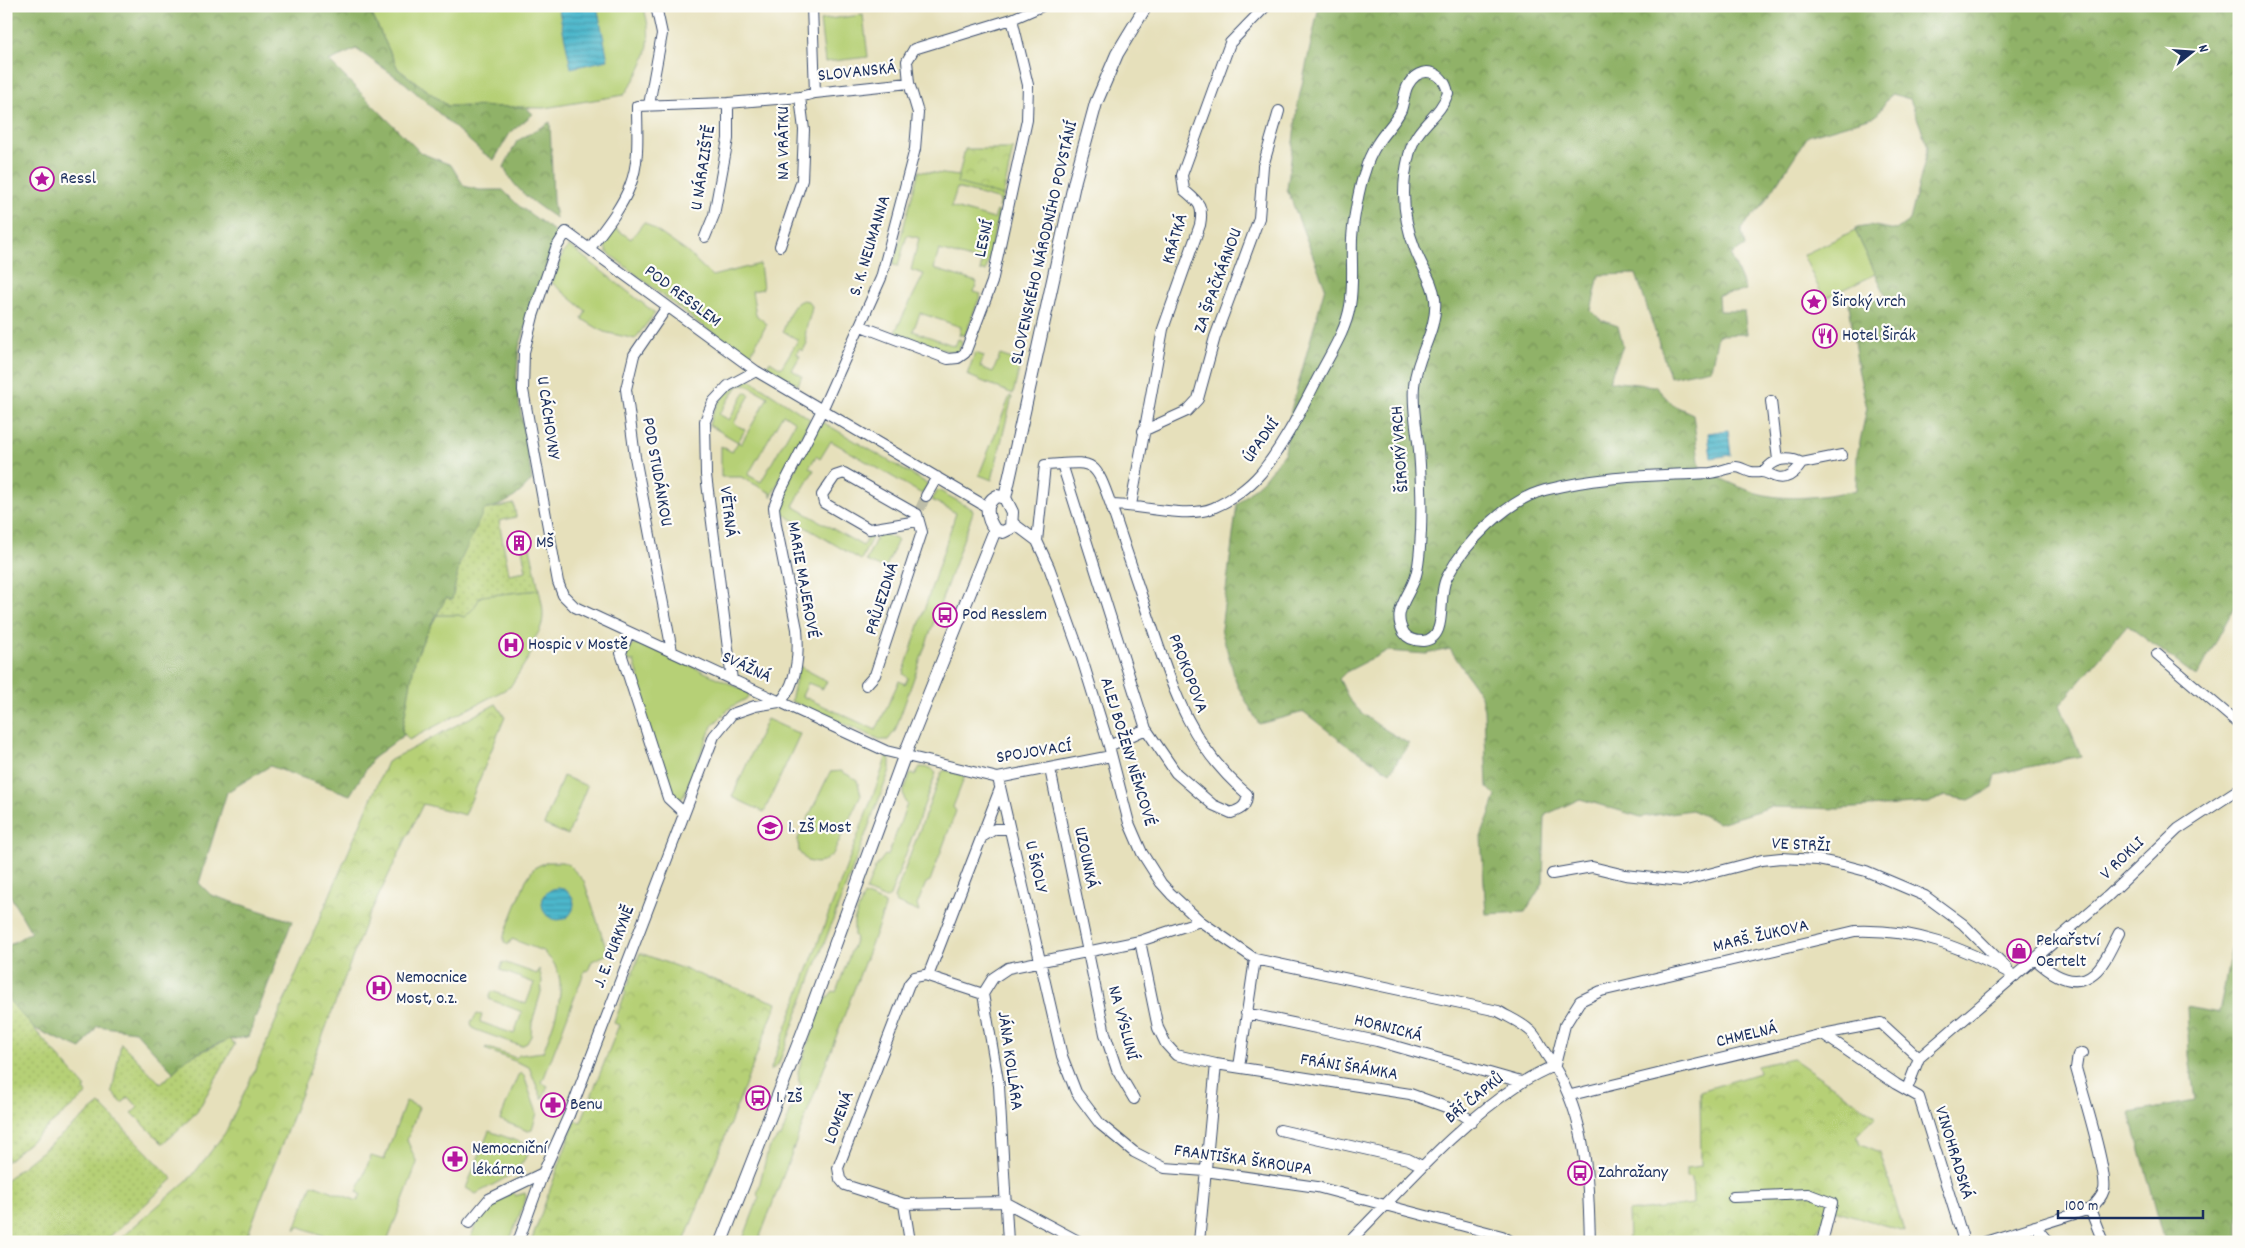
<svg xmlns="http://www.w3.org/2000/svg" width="2245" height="1248" viewBox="0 0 2245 1248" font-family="Dekko,sans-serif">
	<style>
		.grass { fill: #b6d076; stroke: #68806a; fill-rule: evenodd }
		.forest { fill: url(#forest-crowns); stroke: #567062; fill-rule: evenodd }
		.park { fill: url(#park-crowns); stroke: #68806a }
		.garden { fill: url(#garden-dots); stroke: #68806a }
		.water { fill: url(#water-rules); stroke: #347394 }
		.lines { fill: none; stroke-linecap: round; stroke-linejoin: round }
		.minor-tunnel { stroke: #bdbda8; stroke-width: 10; stroke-dasharray: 10 5; stroke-linecap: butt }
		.minor-casing { stroke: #394a6c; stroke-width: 12 }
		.tertiary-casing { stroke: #394a6c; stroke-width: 14 }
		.minor { stroke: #fff; stroke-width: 10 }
		.tertiary { stroke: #fff; stroke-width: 12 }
		.labels { text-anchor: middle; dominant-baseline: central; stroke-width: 4.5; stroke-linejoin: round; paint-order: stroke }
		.street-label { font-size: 18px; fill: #1b2f5e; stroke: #fdfcf7 }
		.poi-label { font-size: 18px; fill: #1b2f5e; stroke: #fdfcf7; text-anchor: start }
	</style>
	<defs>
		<pattern id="forest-crowns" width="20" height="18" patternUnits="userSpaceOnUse" patternTransform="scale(1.25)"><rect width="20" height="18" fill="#90b267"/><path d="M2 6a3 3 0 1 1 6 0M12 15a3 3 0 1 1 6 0" fill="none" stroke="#759158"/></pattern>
		<pattern id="park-crowns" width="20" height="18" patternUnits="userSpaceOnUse" patternTransform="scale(1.25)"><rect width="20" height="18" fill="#b6d076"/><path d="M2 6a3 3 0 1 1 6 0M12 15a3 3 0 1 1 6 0" fill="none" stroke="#9cb368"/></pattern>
		<pattern id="garden-dots" width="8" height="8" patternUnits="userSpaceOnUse" patternTransform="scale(1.25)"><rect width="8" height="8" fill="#b6d076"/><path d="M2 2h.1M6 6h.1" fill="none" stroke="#9cb368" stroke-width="1.8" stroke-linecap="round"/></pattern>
		<pattern id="water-rules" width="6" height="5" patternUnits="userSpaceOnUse" patternTransform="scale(1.25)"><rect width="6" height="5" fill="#4db7cb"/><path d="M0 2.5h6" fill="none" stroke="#3f95a8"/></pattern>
	</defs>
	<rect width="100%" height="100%" fill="#fdfcf7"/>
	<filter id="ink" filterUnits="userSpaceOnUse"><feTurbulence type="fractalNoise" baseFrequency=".02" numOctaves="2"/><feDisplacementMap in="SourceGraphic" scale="10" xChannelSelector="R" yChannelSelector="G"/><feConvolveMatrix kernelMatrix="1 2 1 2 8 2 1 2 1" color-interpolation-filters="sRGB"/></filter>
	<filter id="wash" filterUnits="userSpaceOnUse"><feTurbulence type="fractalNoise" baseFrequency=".0096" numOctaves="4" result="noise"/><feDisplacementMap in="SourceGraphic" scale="20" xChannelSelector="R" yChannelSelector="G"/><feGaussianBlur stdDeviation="1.12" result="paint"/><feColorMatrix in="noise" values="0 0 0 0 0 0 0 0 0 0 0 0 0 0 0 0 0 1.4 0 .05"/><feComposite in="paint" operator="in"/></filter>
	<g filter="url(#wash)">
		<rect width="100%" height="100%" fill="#e6e0bb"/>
		<!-- grass -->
		<path class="grass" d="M368,6H643C656,43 645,65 624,95L544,108L448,106L398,69Z
			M863,15L868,57L825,62L820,20Z
			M919,171L959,176L958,183L1003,196L1001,206L998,208L1000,200L957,188L951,207L994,219L997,211L999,212L986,271H980L982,262L939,250L934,269L977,282L974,292L981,294L965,335H959L961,327L920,313L913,331L955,346L958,339L961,340L962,344L957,352H950L895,332L924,274L911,270L919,238L907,235L898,266L893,265Z
			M644,222L687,252L712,276L760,264L763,289L752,291L756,315L767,324L749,357L693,319L607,252C602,241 607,236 613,227L631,239Z
			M1855,230L1876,274L1824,299L1803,255Z
			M568,247H571L655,313L635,339L604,332L582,319L586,311L552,283L563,253Z
			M803,300L808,301L812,306C811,318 802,332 807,343L803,351L799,349L797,354L800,356L792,370L802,376L798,385L766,368L770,361L781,368L798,340L783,331C787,321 791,303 803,300Z
			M975,353L984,356L980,367L993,372L1000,355L1021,362L1013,394L967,375Z
			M749,379L810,419L771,497V493L741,477H721V446L732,452L738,442L709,425C716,400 725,391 749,379ZM745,384L768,397L741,444L738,442L745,430L734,423L750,395L745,392L729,420L719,414L738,386ZM783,414L795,422L761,482L748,475Z
			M1010,396L1012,397L992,480L979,475Z
			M821,421L928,484L922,494L831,441L820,459L816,456L809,468L814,470L793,506L863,546L870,534L873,535L861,560L778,511L787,484Z
			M938,490L972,509L973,512L895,731L888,740H881L791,701L799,666L827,681L823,689L808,683L802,696L876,730L899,681L905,684L908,678L903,674L956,513L932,500Z
			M879,532L898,540L885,569L866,561Z
			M539,590C544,611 547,625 531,643L532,652L510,687L409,740L402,731L413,665L424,638L437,615H459L464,617L473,609L481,596Z
			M635,644H643L748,692L749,695L746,699L731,707L712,726L683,797L678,801L673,797L635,687L636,682L640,680L634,661H629L626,657L629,648Z
			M767,719L800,734L764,812L732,797Z
			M887,755L890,760V770L778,1065L770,1071L879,779Z
			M920,767L931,768L936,773L890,896L886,899L866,891L875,868L885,855L888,856L907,804L905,802L903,792L911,773L915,775Z
			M945,770L965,776L953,807L956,811L930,881L926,883L917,905L919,912L897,903L894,898L941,773Z
			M841,771L857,780L861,795L833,854L824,861L816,863L807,861L799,852L798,839L830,772Z
			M563,776L587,786L568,835L544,825Z
			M546,862H562L569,865L584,881L608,954L592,961L588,971L585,970L542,1083L548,1086L542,1099L529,1067L485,1049L486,1047L516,1058L519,1055L543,1052C553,1024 575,977 545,954V952L512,939L508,945L504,942V936L526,880L534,868ZM557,889L567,891L574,902L562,919H555L543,906C543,897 548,890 557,889Z
			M864,895L884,903L885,908L758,1242H742L759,1197L757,1195L768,1150L778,1137H781L801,1083L799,1082L798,1071L823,1003L833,991L836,992L856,938L854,936V921Z
			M503,962L537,974L539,969L542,981L541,992L532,1023L531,1036L527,1043L521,1046L476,1030L472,1027L471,1022L477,1014L482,1015L480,1022L514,1034L522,1012L489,999L492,991L526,1004L534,983L500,970Z
			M521,1073L524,1076L537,1113L532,1130L528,1131L500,1120L518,1075Z
			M406,1101L419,1107L407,1140L417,1163L387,1242H340L298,1226L297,1229H295L312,1184L358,1201L361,1194L357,1192L371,1156L384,1160Z
			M489,1131L531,1146C520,1175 502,1179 476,1194L466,1188Z
			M513,1192L515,1196L525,1193L526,1198L509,1242H469C481,1211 483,1209 513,1192Z"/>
		<!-- forest -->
		<path class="forest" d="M6,6H368L398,69L448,106L525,107L533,114L510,133L494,160L482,152L405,83L356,49L329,61L421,153L451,165L464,186L479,190H503L519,206L557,233L519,347L516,383L532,480C517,497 506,505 484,510L456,582L452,600L446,598L424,638L415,660L402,731L404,735L373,758L350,795L270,766L227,792L199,883L211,895L292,921L248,1037C220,1039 193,1053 173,1072L135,1031L97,1026L81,1049L33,1028L6,997V947L31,932L6,888Z
			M1319,6H2239V598L2197,677L2127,625L2060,705L2081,756L1996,774L1993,788L1969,800L1945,796L1928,803L1839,809L1771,807L1719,823L1692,810L1641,817L1580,799L1545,815L1543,883L1525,912L1486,914L1481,837L1496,796L1487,787L1484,710L1481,696L1450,649L1426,654L1387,651L1346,672L1339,679C1343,685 1345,693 1350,700C1365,720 1387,730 1409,744L1390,772L1345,744L1304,712L1259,724L1237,685L1221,629L1237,504L1263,480L1285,452L1291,410L1325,287L1287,189L1298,103ZM1891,94L1910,99L1928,147L1910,220L1896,230L1869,225L1857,227L1855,230L1886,296L1849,304L1858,369L1867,408L1857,455L1856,490C1823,497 1785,502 1753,492C1735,486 1717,476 1700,469L1693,414L1673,405L1655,386L1609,381L1623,346L1618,326L1601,320L1591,311L1599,275L1636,274L1670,377L1711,369L1718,335L1747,334L1744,311H1719L1718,295L1746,291L1731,255L1745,246L1741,228L1762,206L1808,136L1876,116Z
			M550,122L553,201L556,218C535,204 515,191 504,167L517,141Z
			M2233,940H2239V1242H2165L2130,1113L2195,1101L2189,1055L2187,1007L2219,1013Z"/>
		<!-- park -->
		<path class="park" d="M965,149H1013L1003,196L957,183Z
			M496,704L505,717L465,815L423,804L365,924L245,1242H116L192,1176L225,1133L253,1074L387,762Z
			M640,953L777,1003L684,1242H531L575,1121L581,1122L619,1025L614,1023L626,992L624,991L626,985H628Z
			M1792,1058L1876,1116L1857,1135L1861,1144L1880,1152L1904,1231L1831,1209L1810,1242H1629L1628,1212L1693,1204L1692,1178L1686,1177V1168L1701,1166L1700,1091L1759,1073L1757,1066Z"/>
		<!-- garden -->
		<path class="garden" d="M514,504L516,517L499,521L509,574L526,571L522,548L530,547L539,590L481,596L473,609L464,617L459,615H437L446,598L452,600L460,562L484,510Z
			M6,997L86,1088L84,1089L87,1094L6,1162Z
			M230,1039L235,1044L197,1112L163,1144L132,1113L138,1107L129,1097L122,1103L112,1092L121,1043L161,1084L188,1058Z
			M100,1104L173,1179L104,1242H6V1180Z"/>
		<!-- water -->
		<path class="water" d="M558,6H597L608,60L571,68Z
			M1728,430L1731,455L1711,458L1708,433Z
			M542 904a16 16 0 1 1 32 0a16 16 0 1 1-32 0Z"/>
	</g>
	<g filter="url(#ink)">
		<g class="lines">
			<!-- minor-tunnel -->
			<path class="minor-tunnel" d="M920,509L926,496"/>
			<!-- minor casing -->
			<g class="minor-casing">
				<path id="minor" d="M812,6L815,93
					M649,105L662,34L656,6
					M705,237L714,215L728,139V103
					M780,246L802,180L804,130L800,97
					M590,248C604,229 621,209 630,186C640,161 637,132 637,106L728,103L800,97L815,93L909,83L907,61L914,49L1012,19L1042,6
					M667,307L634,355L626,389L635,457L672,651
					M861,326L948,359L958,358L965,353L992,282L1027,120L1028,85L1012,19
					M1771,401L1778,460
					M1143,431L1187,411L1198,399L1215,337L1259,218L1263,166L1279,111
					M1765,471C1773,459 1788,456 1802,463
					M926,496L937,477
					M1111,505C1140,505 1188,519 1213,508C1230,501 1249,487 1261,473C1286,442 1303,406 1321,372C1332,351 1346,330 1350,306C1354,283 1351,261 1352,238C1353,222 1359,187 1365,171C1367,163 1372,152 1377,144C1384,132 1395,123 1401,110C1404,102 1404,92 1408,85C1420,64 1444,70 1448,93C1439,119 1416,124 1409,155C1401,186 1403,219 1415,249C1421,266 1433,281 1435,299C1438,331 1416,356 1414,386C1412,407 1417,430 1419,450C1421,477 1422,504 1421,531C1420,546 1420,564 1415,578C1409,597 1391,612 1404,633C1408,639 1416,641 1423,641C1450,638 1436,597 1447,577C1465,543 1507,500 1545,490C1565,485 1588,481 1608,479C1642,475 1676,475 1710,473C1719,472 1727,468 1736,467C1741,467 1746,471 1751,472C1756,473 1762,471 1766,473C1774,476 1777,479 1786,477C1793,475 1798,469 1802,463L1842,455
					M1131,505L1163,329L1200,225C1204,205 1198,202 1184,190L1182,175L1230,43L1266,6
					M987,507L756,371L566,232L556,248L533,316L524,352L523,390L558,582L563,595L575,607L886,751L998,778L1111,756
					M916,514L844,473L835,476L822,495L824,503L869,529L918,521
					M1013,523L1037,541L1049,567L1082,659L1109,746L1129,823L1142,853L1161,883L1171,894L1200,921L1255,959L1498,1011C1508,1017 1520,1022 1528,1029C1536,1034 1541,1046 1546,1054C1587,1112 1588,1173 1590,1242
					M1037,541L1045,465C1094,462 1094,457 1111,505C1124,544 1137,583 1150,621C1173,689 1190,746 1247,794C1247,806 1242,809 1231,813L1213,805L1176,773L1146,729L1062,464
					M629,632L621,653L668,798L684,813
					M2157,654L2239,724
					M732,680L706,475L705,421L713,402L728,386L756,371
					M866,685L875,675L922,532L917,514
					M780,702C798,683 799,654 797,629L776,525L774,507L780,492L822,410L881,278L915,149L918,113L909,83
					M1109,746L1146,729
					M1050,769L1105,1034L1117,1070L1134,1099
					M998,778L1062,1056L1076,1092L1100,1124L1134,1152L1165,1168L1205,1171L1317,1187L1502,1236L1512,1242
					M982,837L995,829H1009
					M1552,874L1592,867L1625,875L1682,881L1762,860L1781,858L1818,860L1843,865L1866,871L1925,896L1963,924L2007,968
					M1140,941L1158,1028L1166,1044L1176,1055L1216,1064L1410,1094L1457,1111L1472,1121
					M2035,959C2050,973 2074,990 2094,973C2105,964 2112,946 2119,933
					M928,976L1000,789
					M983,994L925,975L915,977L909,984L838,1168L840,1179L845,1185L904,1204L1005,1202L1080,1242
					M1246,1013L1377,1041L1521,1082
					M1823,1034L1896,1084L1919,1097L1962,1235V1242
					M1555,1065L1565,1025L1580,1001L1601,991L1855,931C1917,929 1962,947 2015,976
					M1239,1067L1255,959
					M1907,1089L1919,1058L2108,896L2178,829L2239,789
					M1571,1095L1823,1034L1881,1023L1919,1058
					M1280,1130L1408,1159L1422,1166
					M1733,1197L1808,1194L1832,1203L1822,1242
					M904,1204L910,1242
					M2090,1209L2103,1242
					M469,1223L489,1199L543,1173
					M2035,1226L2048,1242
					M518,1242L543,1173L569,1115L714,736L732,714L755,706L779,702
					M1008,1242L999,1086L983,994L993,978L1008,968L1140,941L1200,921
					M1199,1242L1216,1064
					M1349,1242C1404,1187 1455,1126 1521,1083C1531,1076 1543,1071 1555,1065
					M1985,1242L2090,1209C2096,1203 2101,1199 2104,1190C2108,1172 2082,1091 2076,1068L2078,1055L2083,1053"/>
			</g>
			<!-- tertiary casing -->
			<g class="tertiary-casing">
				<path id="tertiary" d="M997,496L1005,498L1012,512L1011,528L1003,532L995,530C987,519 983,503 997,496Z
					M1005,498L1075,180L1096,103L1117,54L1146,6
					M721,1242L803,1032L905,754L995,530"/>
			</g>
			<!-- minor -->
			<use href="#minor" class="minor"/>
			<!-- tertiary -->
			<use href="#tertiary" class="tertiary"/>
		</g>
	</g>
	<!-- icons -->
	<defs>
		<g id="sight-ring" transform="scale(1.25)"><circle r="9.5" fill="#fdfcf7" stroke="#b5179e" stroke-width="1.5"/><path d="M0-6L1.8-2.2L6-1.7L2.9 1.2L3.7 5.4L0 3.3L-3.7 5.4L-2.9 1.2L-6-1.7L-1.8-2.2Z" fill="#b5179e"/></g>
		<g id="restaurant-ring" transform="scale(1.25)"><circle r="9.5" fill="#fdfcf7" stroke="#b5179e" stroke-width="1.5"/><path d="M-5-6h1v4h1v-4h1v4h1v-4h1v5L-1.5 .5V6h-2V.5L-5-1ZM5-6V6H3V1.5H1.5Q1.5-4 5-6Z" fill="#b5179e"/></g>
		<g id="building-ring" transform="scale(1.25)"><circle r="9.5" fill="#fdfcf7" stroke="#b5179e" stroke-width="1.5"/><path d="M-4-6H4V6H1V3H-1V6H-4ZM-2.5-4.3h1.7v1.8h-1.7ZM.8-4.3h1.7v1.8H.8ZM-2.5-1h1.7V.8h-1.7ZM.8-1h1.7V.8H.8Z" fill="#b5179e"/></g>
		<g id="bus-ring" transform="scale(1.25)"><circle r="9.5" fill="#fdfcf7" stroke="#b5179e" stroke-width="1.5"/><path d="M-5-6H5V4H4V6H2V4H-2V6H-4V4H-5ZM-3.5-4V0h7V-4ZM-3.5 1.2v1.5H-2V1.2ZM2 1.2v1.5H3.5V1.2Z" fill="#b5179e"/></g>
		<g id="hospital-ring" transform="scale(1.25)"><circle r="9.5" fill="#fdfcf7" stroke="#b5179e" stroke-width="1.5"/><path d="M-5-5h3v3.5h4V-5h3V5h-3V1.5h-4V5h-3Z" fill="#b5179e"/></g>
		<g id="school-ring" transform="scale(1.25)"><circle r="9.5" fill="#fdfcf7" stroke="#b5179e" stroke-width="1.5"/><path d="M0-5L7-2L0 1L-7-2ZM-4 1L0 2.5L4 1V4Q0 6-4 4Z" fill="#b5179e"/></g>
		<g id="shop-ring" transform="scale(1.25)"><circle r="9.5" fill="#fdfcf7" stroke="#b5179e" stroke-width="1.5"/><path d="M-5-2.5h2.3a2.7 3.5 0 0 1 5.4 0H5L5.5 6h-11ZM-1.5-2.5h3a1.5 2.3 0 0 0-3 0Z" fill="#b5179e"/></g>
		<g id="pharmacy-ring" transform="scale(1.25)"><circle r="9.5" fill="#fdfcf7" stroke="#b5179e" stroke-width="1.5"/><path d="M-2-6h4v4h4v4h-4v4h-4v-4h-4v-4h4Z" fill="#b5179e"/></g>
	</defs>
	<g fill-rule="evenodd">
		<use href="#sight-ring" x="42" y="179"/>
		<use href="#sight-ring" x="1814" y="302"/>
		<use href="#restaurant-ring" x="1825" y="336"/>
		<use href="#building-ring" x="519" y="543"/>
		<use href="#bus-ring" x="945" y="615"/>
		<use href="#hospital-ring" x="511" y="645"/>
		<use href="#school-ring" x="770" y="828"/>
		<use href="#shop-ring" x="2019" y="951"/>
		<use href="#hospital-ring" x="379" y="988"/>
		<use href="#bus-ring" x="758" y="1098"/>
		<use href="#pharmacy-ring" x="553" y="1105"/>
		<use href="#pharmacy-ring" x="455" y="1159"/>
		<use href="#bus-ring" x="1580" y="1173"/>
	</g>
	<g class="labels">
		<!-- street labels -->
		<g class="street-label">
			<text transform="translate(857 73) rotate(-6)">SLOVANSKÁ</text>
			<text transform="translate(784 143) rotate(-90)">NA VRÁTKU</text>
			<text transform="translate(704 168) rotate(-81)">U NÁRAZIŠTĚ</text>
			<text transform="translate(985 239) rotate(-78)">LESNÍ</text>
			<text transform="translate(1176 239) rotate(-73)">KRÁTKÁ</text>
			<text transform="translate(1045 243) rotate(-77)">SLOVENSKÉHO NÁRODNÍHO POVSTÁNÍ</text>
			<text transform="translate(871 246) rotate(-73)">S. K. NEUMANNA</text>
			<text transform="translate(1219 281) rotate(-70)">ZA ŠPAČKÁRNOU</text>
			<text transform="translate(682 297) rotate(37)">POD RESSLEM</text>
			<text transform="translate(547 418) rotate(82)">U CÁCHOVNY</text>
			<text transform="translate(1262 441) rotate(-55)">ÚPADNÍ</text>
			<text transform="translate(1401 449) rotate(-94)">ŠIROKÝ VRCH</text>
			<text transform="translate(656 472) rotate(80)">POD STUDÁNKOU</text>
			<text transform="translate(727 512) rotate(83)">VĚTRNÁ</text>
			<text transform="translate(802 580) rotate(80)">MARIE MAJEROVÉ</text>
			<text transform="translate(883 599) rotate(-72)">PRŮJEZDNÁ</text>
			<text transform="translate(746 668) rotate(25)">SVÁŽNÁ</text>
			<text transform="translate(1187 674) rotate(69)">PROKOPOVA</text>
			<text transform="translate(1127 752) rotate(73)">ALEJ BOŽENY NĚMCOVÉ</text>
			<text transform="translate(1034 753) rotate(-9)">SPOJOVACÍ</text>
			<text transform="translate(1801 846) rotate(3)">VE STRŽI</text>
			<text transform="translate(1085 858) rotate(78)">UZOUNKÁ</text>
			<text transform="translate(2123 859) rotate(-44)">V ROKLI</text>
			<text transform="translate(1035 867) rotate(77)">U ŠKOLY</text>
			<text transform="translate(1761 937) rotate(-13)">MARŠ. ŽUKOVA</text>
			<text transform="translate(615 947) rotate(-69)">J. E. PURKYNĚ</text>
			<text transform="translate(1122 1023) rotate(75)">NA VÝSLUNÍ</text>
			<text transform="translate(1388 1029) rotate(14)">HORNICKÁ</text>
			<text transform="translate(1747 1036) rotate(-13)">CHMELNÁ</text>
			<text transform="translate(1009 1061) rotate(82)">JÁNA KOLLÁRA</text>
			<text transform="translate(1349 1068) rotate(9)">FRÁNI ŠRÁMKA</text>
			<text transform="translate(1475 1099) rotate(-39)">BŘÍ ČAPKŮ</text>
			<text transform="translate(840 1118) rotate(-69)">LOMENÁ</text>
			<text transform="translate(1953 1153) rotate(73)">VINOHRADSKÁ</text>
			<text transform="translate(1243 1161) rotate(8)">FRANTIŠKA ŠKROUPA</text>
		</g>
		<!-- poi labels -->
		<g class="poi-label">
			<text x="60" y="179">Ressl</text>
			<text x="1832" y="302">Široký vrch</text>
			<text x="1842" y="336">Hotel Širák</text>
			<text x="536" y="543">MŠ</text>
			<text x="962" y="615">Pod Resslem</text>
			<text x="528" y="645">Hospic v Mostě</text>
			<text x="788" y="828">1. ZŠ Most</text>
			<text x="2036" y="941">Pekařství<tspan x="2036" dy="21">Oertelt</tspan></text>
			<text x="396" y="978">Nemocnice<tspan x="396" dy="21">Most, o.z.</tspan></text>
			<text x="776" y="1098">1. ZŠ</text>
			<text x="570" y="1105">Benu</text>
			<text x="472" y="1149">Nemocniční<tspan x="472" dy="21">lékárna</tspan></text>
			<text x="1598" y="1173">Zahražany</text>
		</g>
	</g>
	<!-- margin -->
	<rect width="2245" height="1248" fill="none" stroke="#fdfcf7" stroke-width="25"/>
	<!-- north arrow -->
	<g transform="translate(2192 52) rotate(73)" stroke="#fdfcf7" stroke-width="4" paint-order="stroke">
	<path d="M0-4L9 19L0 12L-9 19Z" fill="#1b2f5e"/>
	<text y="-8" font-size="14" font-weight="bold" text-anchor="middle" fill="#1b2f5e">N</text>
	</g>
	<!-- scale -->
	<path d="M2058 1210v8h145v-8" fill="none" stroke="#1b2f5e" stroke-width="2.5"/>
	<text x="2065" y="1210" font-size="15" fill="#1b2f5e" stroke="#fdfcf7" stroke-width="4" paint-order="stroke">100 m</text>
</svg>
